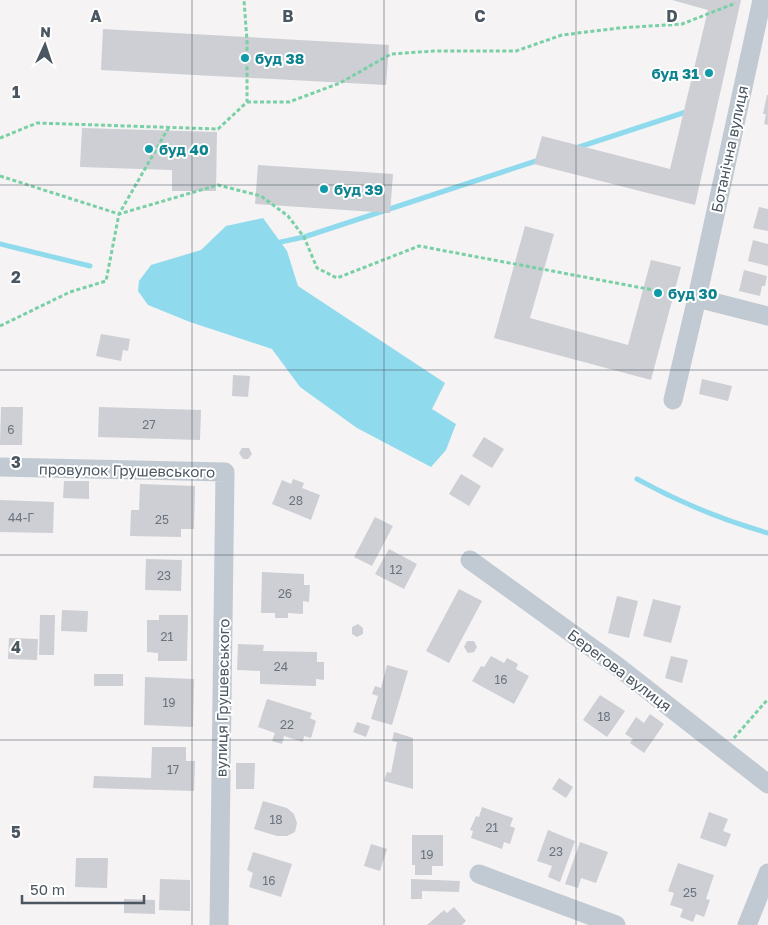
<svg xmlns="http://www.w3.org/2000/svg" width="768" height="925" viewBox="0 0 768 925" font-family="'Golos Text',sans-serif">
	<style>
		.water { fill: #90daee }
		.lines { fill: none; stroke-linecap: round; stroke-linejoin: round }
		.stream { stroke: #90daee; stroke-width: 5 }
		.building { fill: #cdcfd5 }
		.path { stroke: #7ad0a6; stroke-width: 3; stroke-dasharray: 4 2.5; stroke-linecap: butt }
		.minor { stroke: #c1cad2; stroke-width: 19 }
		.grid { fill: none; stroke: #4a5661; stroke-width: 1; stroke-opacity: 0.55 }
		.culture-dot { fill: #0f9aa8; stroke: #fff; stroke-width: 2 }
		.labels { text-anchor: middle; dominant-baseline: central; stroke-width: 4; stroke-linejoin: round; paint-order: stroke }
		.number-label { font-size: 12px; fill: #6b747e }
		.culture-label { font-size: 15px; font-weight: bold; fill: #0d838f; stroke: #fff; text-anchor: start }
		.street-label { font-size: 15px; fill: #4a5661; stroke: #fff }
		.grid-label { font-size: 16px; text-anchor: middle; font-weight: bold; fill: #4a5661; stroke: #fff; stroke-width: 4; stroke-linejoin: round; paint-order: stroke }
	</style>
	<rect width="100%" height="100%" fill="#f5f3f3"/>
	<!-- water -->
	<path class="water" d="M263,218L287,251L298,286L445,383L432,409L456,424L446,450L431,467L357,428L300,387L272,349L190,322L148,305L138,291L139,281L151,265L201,250L226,226Z"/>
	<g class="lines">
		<!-- stream -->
		<path class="stream" d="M576,148L689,111
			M276,243L304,237L539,160
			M0,244L90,266
			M637,479C679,502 722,520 768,533"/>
	</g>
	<!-- building -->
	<path class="building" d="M672,0H741L695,205L534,164L542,136L670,169L708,10Z
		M103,29L389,45L386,85L101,70Z
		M767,95H768V125L764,124L766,114H763Z
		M82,128L217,132L216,191H172V170L80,167Z
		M258,165L393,174L390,213L255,204Z
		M759,207L768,209V231L753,228Z
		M525,226L554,234L530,318L628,345L651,260L681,267L651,380L494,338Z
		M753,240L768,244V266L748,261Z
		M744,270L767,276L765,286H762L760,296L739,291Z
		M101,334L130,339L128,351L123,350L121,361L96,356Z
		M233,375L250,376L248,397L232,396Z
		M702,379L732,386L728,401L699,394Z
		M1,407H23L22,445H0Z
		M99,407L201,410L200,440L98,437Z
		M484,437L504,449L492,468L472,456Z
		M242,448H249L252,454L248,459H243L239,453Z
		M461,474L481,486L469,506L449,494Z
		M293,479L304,483L302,488L320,495L311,520L272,504L282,480L291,484Z
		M64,481H89V499L63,498Z
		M140,484L195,486L194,529H181V537L130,536L131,510H139Z
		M0,500L54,502L53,533L0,532Z
		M375,517L393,526L372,566L354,557Z
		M389,549L417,564L404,589L375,574Z
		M146,559L182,560L181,591L145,590Z
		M262,572L304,574V585H310L309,602L303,601V614L288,613V618H275V613H261Z
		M459,589L482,601L449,663L426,651Z
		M617,596L638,601L629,638L608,633Z
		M653,599L681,606L671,643L643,636Z
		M62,610L88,611L87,632L61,631Z
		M40,615H55L54,655H39Z
		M159,615H188L187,661H158V653L147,652V620H159Z
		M358,624L363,628V634L357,637L352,634V627Z
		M9,638L38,639L37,660L8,659Z
		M467,641H474L477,647L474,652L468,653L464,647Z
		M238,644L264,645L263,651L317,652V662H324V680L316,679V686L260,684V671L237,670Z
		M491,656L504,663L507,658L518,664L516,669L529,676L514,704L472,681L481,666L484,667Z
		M671,656L688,660L682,683L665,678Z
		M387,665L408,671L392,725L371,719L378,696L372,694L375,686L381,688Z
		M94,674H123V686H94Z
		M145,677L194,679L193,727L144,725Z
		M600,695L625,711L607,737L583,720Z
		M267,699L312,713L310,718L316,721L311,738L304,736L303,742L284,736L282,744L272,741L275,733L258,727Z
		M650,714L664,724L644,753L630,743L633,739L625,734L636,717L644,723Z
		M357,722L370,726L366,737L353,732Z
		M394,732L413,738V789L384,781L387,772L391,773L397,742L392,741Z
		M152,747H186V761H195L194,791L93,788L94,776L151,778Z
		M236,763H255L254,789H236Z
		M559,778L573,787L566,798L552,789Z
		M263,801L287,808L294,814L297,823L295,832L287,836H277L254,829Z
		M482,807L513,818L510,826L515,828L510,844L504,842L502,849L471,838L473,831L470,830L476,816L479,817Z
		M709,812L728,819L723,831L731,834L726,847L700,838Z
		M548,830L575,841L560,882L548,877L552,866L537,861Z
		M412,835H443V866H432V875H415V865H412Z
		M580,842L608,852L596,883L581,878L578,888L565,884Z
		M371,844L387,849L380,871L364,866Z
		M253,852L292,864L281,897L249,887L253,873L247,870Z
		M76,858H108L107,888L75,887Z
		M678,863L714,875L706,899L710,900L704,917L696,914L693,922L680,917L683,909L670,905L674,893L668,891Z
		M160,879L190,880V911L159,910Z
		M411,879L460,881L459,892L422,891V899H411Z
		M124,899L155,900V914L124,913Z
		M454,907L466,921L462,925H427L444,910L447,913Z"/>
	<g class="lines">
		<!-- path -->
		<path class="path" d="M247,102H289L340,83L391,54L434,51H516L562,35L619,28L682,24L736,3
			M0,138L37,123L218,129L247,102V41L244,0
			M0,176L119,214L218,185L261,196L288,216L304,237L317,268L337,278L419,246L680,295
			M0,326L70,292L106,281L119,214L169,127
			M734,738L768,699"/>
		<!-- minor -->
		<path class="minor" d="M697,298L768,316
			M673,400L697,298L762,0
			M0,467L225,472L219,925
			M470,560L617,666L768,784
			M479,874L616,925
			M747,925L768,873"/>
	</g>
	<!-- grid -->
	<path class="grid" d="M192,0V925M384,0V925M576,0V925M0,185H768M0,370H768M0,555H768M0,740H768"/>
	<!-- markers -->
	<g class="culture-dot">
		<circle cx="245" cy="58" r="5"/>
		<circle cx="709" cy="73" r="5"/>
		<circle cx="149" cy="149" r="5"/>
		<circle cx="324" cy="189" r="5"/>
		<circle cx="658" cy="293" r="5"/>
	</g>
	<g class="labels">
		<!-- number labels -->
		<g class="number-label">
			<text x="149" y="424">27</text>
			<text x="11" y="429">6</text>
			<text x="296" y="500">28</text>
			<text x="21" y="517">44-Г</text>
			<text x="162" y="519">25</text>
			<text x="396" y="569">12</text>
			<text x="164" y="575">23</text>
			<text x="285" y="593">26</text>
			<text x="167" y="636">21</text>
			<text x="281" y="666">24</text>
			<text x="501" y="679">16</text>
			<text x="169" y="702">19</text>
			<text x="604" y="716">18</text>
			<text x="287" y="724">22</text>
			<text x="173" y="769">17</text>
			<text x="276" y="819">18</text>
			<text x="492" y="827">21</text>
			<text x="556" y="851">23</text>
			<text x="427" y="854">19</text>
			<text x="269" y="880">16</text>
			<text x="690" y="892">25</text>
		</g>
		<!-- culture labels -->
		<g class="culture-label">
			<text x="255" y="58">буд 38</text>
			<text x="699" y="73" text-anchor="end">буд 31</text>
			<text x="159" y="149">буд 40</text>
			<text x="334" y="189">буд 39</text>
			<text x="668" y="293">буд 30</text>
		</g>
		<!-- street labels -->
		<g class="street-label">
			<text transform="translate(729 149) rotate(-78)">Ботанічна вулиця</text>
			<text transform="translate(127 470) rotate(1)">провулок Грушевського</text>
			<text transform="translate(620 670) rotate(37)">Берегова вулиця</text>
			<text transform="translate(222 698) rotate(-89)">вулиця Грушевського</text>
		</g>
	</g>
	<g class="grid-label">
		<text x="96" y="22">A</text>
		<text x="288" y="22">B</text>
		<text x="480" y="22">C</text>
		<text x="672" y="22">D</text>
		<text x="16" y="98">1</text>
		<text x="16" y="283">2</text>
		<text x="16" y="468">3</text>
		<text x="16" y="653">4</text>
		<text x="16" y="838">5</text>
	</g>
	<!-- north arrow -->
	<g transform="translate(45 45) rotate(3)" stroke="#ffffff" stroke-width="4" paint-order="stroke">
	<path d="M0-4L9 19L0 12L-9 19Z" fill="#4a5661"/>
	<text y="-8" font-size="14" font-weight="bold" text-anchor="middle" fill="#4a5661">N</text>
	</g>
	<!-- scale -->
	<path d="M22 895v8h122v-8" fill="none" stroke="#4a5661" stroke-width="2.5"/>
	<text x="30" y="895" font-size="15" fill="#4a5661" stroke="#ffffff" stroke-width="4" paint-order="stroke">50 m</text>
</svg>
